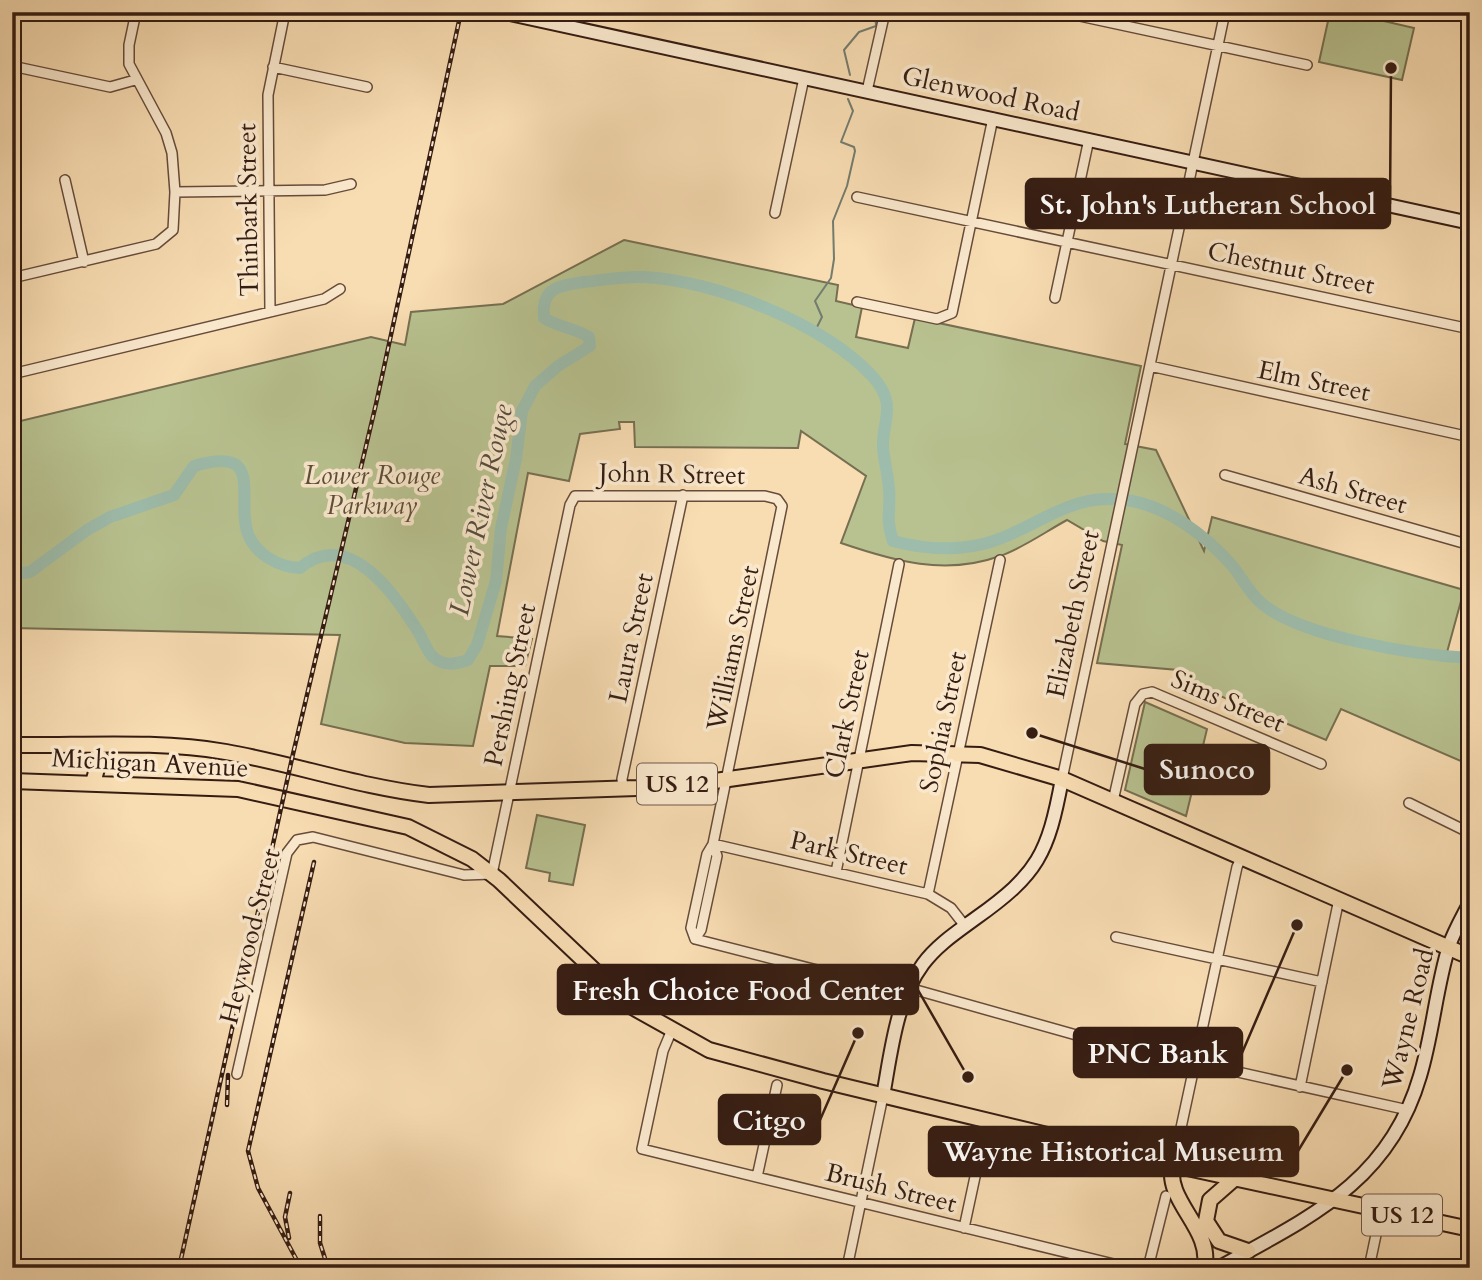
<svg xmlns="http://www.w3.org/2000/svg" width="1482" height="1280" viewBox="0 0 1482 1280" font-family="Cardo,serif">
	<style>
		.green { fill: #b8c290; stroke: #766f51; stroke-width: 2 }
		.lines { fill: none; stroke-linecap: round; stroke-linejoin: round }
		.stream { stroke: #737c6e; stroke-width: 2 }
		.river { stroke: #9dbcab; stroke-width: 12 }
		.street-casing { stroke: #664c3a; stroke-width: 12 }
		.secondary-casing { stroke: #351c12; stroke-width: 16 }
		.primary-casing { stroke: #351c12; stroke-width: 18 }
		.street { stroke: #fae8cd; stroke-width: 9 }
		.secondary { stroke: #fae8cd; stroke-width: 12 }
		.primary { stroke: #f8dcb2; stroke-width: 14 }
		.rail-casing { stroke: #351c12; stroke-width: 4.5 }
		.rail { stroke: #fae8cd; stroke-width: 2; stroke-dasharray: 5; stroke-linecap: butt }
		.labels { text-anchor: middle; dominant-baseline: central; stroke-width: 7; stroke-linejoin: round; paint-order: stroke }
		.shield { fill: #fae8cd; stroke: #70594a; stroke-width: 2 }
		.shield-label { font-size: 24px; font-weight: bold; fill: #351c12 }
		.street-label { font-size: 26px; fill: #351c12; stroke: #fae8cd }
		.park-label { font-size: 26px; font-style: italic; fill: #5c4e38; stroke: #fae8cd }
		.water-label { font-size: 28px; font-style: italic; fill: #544c40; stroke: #fae8cd }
		.leader { fill: none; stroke: #351c12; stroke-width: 2.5 }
		.callout-dot { fill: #351c12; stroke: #fae8cd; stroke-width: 2.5 }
		.callout { fill: #351c12; stroke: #351c12; stroke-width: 2.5 }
		.callout-label { font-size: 28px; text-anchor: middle; font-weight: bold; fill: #fff }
	</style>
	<rect width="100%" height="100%" fill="#f8dcb2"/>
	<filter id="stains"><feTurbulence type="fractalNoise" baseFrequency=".00286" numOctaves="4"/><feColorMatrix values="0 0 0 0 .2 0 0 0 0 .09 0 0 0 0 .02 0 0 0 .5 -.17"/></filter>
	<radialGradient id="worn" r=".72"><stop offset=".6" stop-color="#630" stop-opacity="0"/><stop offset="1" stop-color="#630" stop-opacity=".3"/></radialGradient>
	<!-- green -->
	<path class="green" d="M1330,12H1345L1414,28L1402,80L1319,62Z
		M624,240L838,285L836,301L862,307L856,337L908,348L915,318L1141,366L1125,444L1156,450L1204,551L1212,517L1464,590L1446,656L1470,658V765L1341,709L1326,740L1177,678L1178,670L1097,663L1122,545L1103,541L1067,520C1045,532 1023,548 1000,556C945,576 894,561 841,543L866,476L801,431L798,448L635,447L634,422H619L620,429L580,434L569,481L528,473L497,636L532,639L525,666H490L473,746L405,743L321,724L340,635L12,628V423L371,337L405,345L411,312L503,304Z
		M1145,702L1207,729L1186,816L1125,790Z
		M537,815L585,825L573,885L549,881L550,873L526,868Z"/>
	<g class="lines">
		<!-- stream -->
		<path class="stream" d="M850,75L844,50L859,32L876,26L875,12
			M815,331L822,317L815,301L831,278L834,259L833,221L847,186L855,151L854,147L841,142L853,111L848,99"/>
		<!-- river -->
		<path class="river" d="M12,574L30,572L87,530L110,517L174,495L194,466C267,444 235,499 248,534C256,555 279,567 300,568C349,527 395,594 419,633C423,640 427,650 432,656C443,667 456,664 468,660L477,645L496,581L501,528L516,459L522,411L535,386L558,366L590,346L589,337C574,328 558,327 544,318C541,287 559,286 584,282C603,280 624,276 643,277C714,280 825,324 873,377C898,405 882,420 883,447C884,461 888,475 889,489C891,511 885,517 893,541C923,549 957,551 987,543C1042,527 1068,490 1132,501C1169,508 1204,535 1229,562C1240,574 1247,589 1258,600C1295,637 1417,655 1470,658"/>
		<!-- street casing -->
		<g class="street-casing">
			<path id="street" d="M1061,12L1307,65
				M12,66L110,87L135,80
				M273,67L367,87
				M867,91L885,12
				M65,180L84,262
				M175,192L325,190L351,184
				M857,197L1470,329
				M775,213L804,78
				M12,278L156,244L173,230L175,192L172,153L166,133L129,64V45L136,12
				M1055,298L1089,139
				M857,302L937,319L952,313L993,118
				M270,312L268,95L285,12
				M1150,366L1470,437
				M12,374L324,299L340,289
				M1225,475L1470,545
				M1062,779L1225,12
				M623,789L622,779L683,495
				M1113,801L1135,704L1143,694L1152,692L1321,764
				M1409,803L1470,833
				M713,844L928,894L951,908L965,926
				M836,872L899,564
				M928,894L1000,560
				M1116,937L1322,982
				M695,939L907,993
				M695,939L701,930L717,856L713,844
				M909,988L1094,1040L1408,1110
				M671,1032L663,1051L642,1149L1130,1268
				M237,1074L287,853L297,840L313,837L464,875L492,874L570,505L575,496H765L777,499L782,506L713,844L707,854L691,928L695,939
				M1300,1087L1339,899
				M1173,1165L1237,867L1242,856
				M757,1177L777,1085
				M964,1228L984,1135
				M847,1268L883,1096
				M1148,1268L1166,1196
				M1369,1268L1381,1211"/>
		</g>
		<!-- secondary casing -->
		<g class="secondary-casing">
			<path id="secondary" d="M501,12L1470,223
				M883,1096C891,1053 896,1000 923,964C937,945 957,932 976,918C1038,874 1048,854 1062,779
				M1218,1268C1308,1218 1389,1183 1420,1076C1433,1033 1436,988 1449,946C1454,931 1463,916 1470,902"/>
		</g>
		<!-- primary casing -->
		<g class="primary-casing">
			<path id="primary" d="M12,745C82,746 157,740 226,752C294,764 360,787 429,795L637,788L708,782L912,753L980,755L1062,779L1470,957
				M12,781L238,789L408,827L472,859L499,880L634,1008L709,1050L823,1081L1164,1163L1470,1229
				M93,783L100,758L96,746
				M1173,1165C1164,1201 1214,1230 1204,1268
				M1234,1179L1210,1200L1206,1221L1219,1241L1248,1251"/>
		</g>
		<!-- street -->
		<use href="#street" class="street"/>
		<!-- secondary -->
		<use href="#secondary" class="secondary"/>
		<!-- primary -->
		<use href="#primary" class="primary"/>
		<!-- rail casing -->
		<g class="rail-casing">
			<path id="rail" d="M227,1105L228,1075
				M320,1216V1243L328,1268
				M289,1238L285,1217L290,1193
				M179,1268L293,754L376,404L461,12
				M301,1268L258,1188L248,1151L314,862"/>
		</g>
		<!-- rail -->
		<use href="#rail" class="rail"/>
	</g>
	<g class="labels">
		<!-- shield labels -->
		<g class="shield">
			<rect x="637" y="763.5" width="80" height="41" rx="5"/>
			<rect x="1362" y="1194.5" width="80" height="41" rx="5"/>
		</g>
		<g class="shield-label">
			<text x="677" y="784">US 12</text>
			<text x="1402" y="1215">US 12</text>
		</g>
		<!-- street labels -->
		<g class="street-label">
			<text transform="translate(991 94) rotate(12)">Glenwood Road</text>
			<text transform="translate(248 210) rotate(-91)">Thinbark Street</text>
			<text transform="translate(1291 268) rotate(12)">Chestnut Street</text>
			<text transform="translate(1314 381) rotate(12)">Elm Street</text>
			<text transform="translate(672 474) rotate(1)">John R Street</text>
			<text transform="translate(1353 490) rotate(16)">Ash Street</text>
			<text transform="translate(1073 614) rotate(-78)">Elizabeth Street</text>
			<text transform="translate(631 638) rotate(-78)">Laura Street</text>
			<text transform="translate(733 648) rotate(-78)">Williams Street</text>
			<text transform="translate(510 685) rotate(-78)">Pershing Street</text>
			<text transform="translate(1228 701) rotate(23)">Sims Street</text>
			<text transform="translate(847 714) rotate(-78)">Clark Street</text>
			<text transform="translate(943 722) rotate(-78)">Sophia Street</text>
			<text transform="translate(150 763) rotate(3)">Michigan Avenue</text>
			<text transform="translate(849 853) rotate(13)">Park Street</text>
			<text transform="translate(250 936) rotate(-76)">Heywood Street</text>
			<text transform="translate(1408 1019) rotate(-76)">Wayne Road</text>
			<text transform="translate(891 1188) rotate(14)">Brush Street</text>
		</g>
		<!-- park labels -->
		<g class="park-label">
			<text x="372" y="475">Lower Rouge<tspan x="372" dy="30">Parkway</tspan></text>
		</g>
		<!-- water labels -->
		<g class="water-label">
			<text transform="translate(481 510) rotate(-78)">Lower River Rouge</text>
		</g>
	</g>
	<!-- callouts -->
	<path class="leader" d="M1391 68L1390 204M1032 733L1145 769M968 1077L918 990M1297 925L1242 1053M858 1033L820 1120M1347 1070L1298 1151"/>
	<g class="callout-dot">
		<circle cx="1391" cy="68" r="7"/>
		<circle cx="1032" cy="733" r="7"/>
		<circle cx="968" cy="1077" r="7"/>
		<circle cx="1297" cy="925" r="7"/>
		<circle cx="858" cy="1033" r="7"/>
		<circle cx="1347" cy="1070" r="7"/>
	</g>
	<g class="callout">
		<rect x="1026" y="179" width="364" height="49" rx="7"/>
		<rect x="1145" y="745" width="124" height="49" rx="7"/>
		<rect x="558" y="965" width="360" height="49" rx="7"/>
		<rect x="1074" y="1028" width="168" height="49" rx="7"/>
		<rect x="719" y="1095" width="101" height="49" rx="7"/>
		<rect x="929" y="1127" width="369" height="49" rx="7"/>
	</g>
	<g class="callout-label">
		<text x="1208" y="214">St. John's Lutheran School</text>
		<text x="1207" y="779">Sunoco</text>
		<text x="738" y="1000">Fresh Choice Food Center</text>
		<text x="1158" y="1063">PNC Bank</text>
		<text x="769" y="1130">Citgo</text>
		<text x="1113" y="1161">Wayne Historical Museum</text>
	</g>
	<!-- margin -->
	<rect width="1482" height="1280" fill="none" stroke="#f8dcb2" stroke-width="42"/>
	<rect x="14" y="14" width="1454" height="1252" fill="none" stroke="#351c12" stroke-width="3.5"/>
	<rect x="21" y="21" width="1440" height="1238" fill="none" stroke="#351c12" stroke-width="2"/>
	<rect width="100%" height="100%" filter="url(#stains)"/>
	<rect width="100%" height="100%" fill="url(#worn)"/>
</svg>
